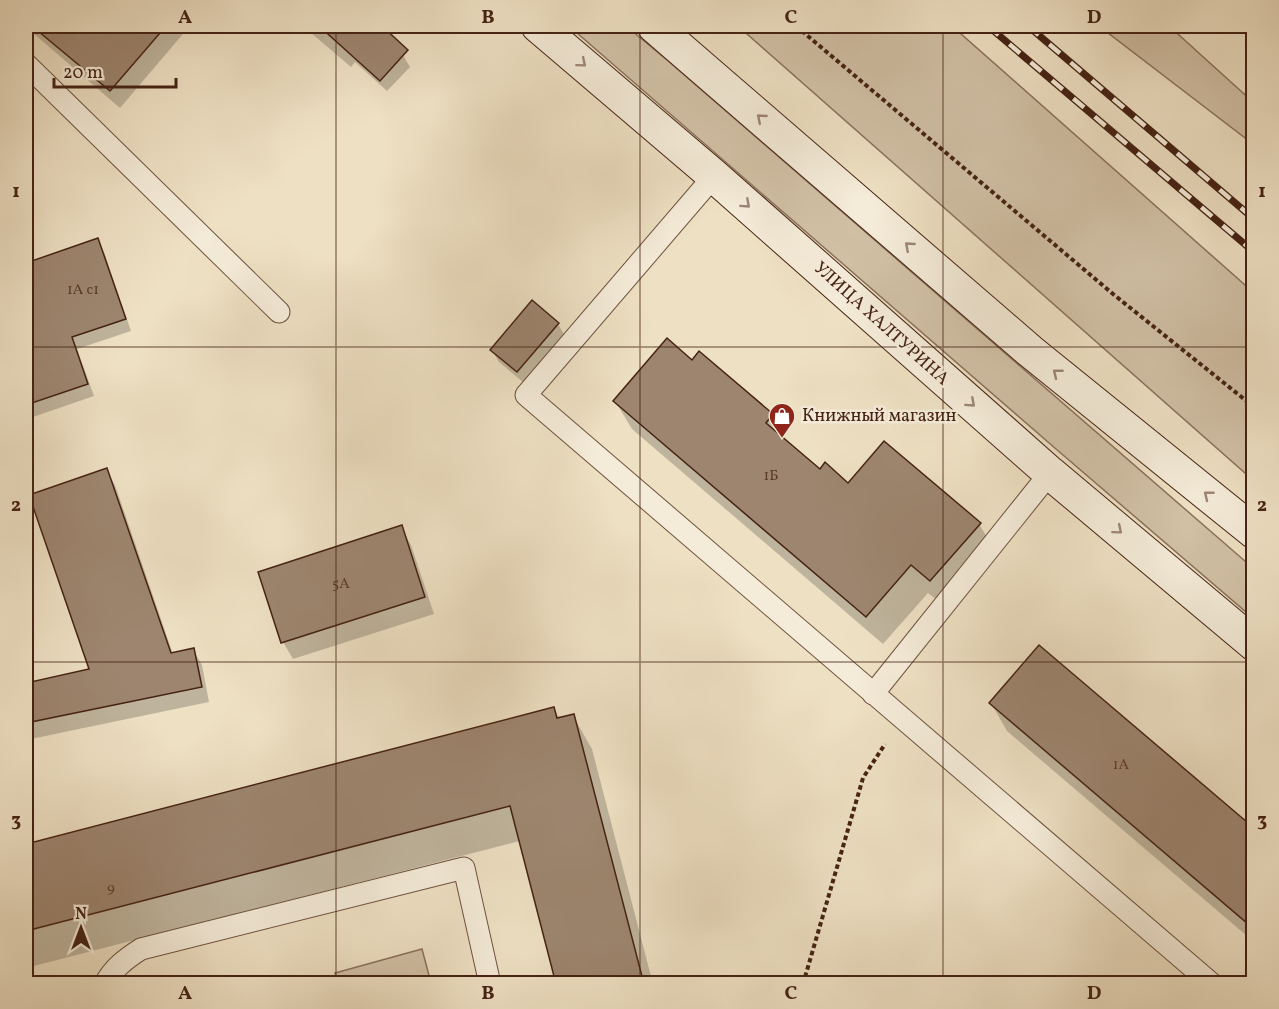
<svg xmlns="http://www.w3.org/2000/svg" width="1279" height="1009" viewBox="0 0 1279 1009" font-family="Vollkorn,serif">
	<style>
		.green { fill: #d1c0a5; stroke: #8b715c; stroke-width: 1.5 }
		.shadow { fill: #0003 }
		.building { fill: #9d856f; stroke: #452214; stroke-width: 1.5 }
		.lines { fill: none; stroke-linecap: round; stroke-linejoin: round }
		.lane-casing { stroke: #6f5240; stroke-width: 23 }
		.secondary-casing { stroke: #452214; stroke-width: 35 }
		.path { stroke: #452214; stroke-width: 4; stroke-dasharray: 4.5 3; stroke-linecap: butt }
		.lane { stroke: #f4ebd8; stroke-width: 21 }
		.secondary { stroke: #f4ebd8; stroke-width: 33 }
		.rail-casing { stroke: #452214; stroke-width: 7 }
		.rail { stroke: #f4ebd8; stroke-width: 4.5; stroke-dasharray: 14; stroke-linecap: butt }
		.oneway { stroke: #9c8676 }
		.grid { fill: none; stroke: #452214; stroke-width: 1.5; stroke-opacity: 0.55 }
		.labels { text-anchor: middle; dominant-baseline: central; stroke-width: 5; stroke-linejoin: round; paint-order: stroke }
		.number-label { font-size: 15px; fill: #5b3b2b }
		.street-label { font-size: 18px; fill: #452214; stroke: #f4ebd8 }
		.poi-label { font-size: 18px; fill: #452214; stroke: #f4ebd8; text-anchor: start }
		.neatline { fill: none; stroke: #452214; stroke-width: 2 }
		.grid-label { font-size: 20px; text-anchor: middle; font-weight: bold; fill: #452214 }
	</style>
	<rect width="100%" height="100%" fill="#eee0c3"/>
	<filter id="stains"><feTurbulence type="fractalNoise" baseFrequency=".00333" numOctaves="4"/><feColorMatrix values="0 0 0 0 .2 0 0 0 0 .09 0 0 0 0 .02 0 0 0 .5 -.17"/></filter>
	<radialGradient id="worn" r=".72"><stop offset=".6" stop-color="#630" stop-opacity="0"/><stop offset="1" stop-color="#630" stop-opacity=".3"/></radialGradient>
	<!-- green -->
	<path class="green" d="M569,26H626L667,60L1253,568V618L1056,449Z
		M738,26H952L1253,292V480Z
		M1099,26H1169L1253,102V144Z
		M422,949L431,983H338L335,973Z"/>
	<!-- shadow -->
	<path class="shadow" d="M26,26H187L188,28L120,108L26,27Z
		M303,26H370L403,55L410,67L387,91L355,62L351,67Z
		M97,240L104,252L131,331L77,349L94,396L33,417L26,403V268Z
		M558,324L565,336L524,383L499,362L492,350Z
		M692,362L771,415L787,443L820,471L849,485L979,524L996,552L947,608L928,593L883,644L632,429L615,401Z
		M106,470L115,485L173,654L193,650L202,665L209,702L26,740V684L91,671Z
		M401,527L411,545L434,614L293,659L283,642Z
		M991,703L1254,830V942L1007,731Z
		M553,709L560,719L573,716L592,749L653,984H557L520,841L26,968L30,984H26V845Z"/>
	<!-- building -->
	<path class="building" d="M32,26H166L110,91Z
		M319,26H382L408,50L380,81Z
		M98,238L126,319L72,337L88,384L26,405V263Z
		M532,300L559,323L517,372L490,350Z
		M667,338L692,360L699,351L773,414L766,423L820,469L825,462L848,483L884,441L981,523L930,581L911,565L866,617L613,401Z
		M107,468L171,653L194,648L202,687L26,723V683L89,669L29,495Z
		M402,525L425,597L281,643L258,572Z
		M1039,645L1254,828V929L989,703Z
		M554,707L557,718L574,714L644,984H556L510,806L26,931V844Z"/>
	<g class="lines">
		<!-- lane casing -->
		<g class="lane-casing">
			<path id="lane" d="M26,64L279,312
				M714,176L526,395L1212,984
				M873,694L1050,473
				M105,984C113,968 127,958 141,949L464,868L490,984"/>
		</g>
		<!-- secondary casing -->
		<g class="secondary-casing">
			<path id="secondary" d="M538,26L714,176L1050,473L1254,644
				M654,26L1030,351L1254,532"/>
		</g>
		<!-- path -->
		<path class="path" d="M796,26L1113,294L1254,407
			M803,984L863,778L885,744"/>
		<!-- lane -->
		<use href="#lane" class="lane"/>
		<!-- secondary -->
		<use href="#secondary" class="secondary"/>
		<!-- rail casing -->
		<g class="rail-casing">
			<path id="rail" d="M988,26L1254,252
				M1028,26L1254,219"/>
		</g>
		<!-- rail -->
		<use href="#rail" class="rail"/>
	</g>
	<!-- one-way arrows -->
	<defs><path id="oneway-chevron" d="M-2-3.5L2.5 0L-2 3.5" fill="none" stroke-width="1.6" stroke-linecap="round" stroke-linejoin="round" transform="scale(1.5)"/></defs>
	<g class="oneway">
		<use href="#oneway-chevron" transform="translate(582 63) rotate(40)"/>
		<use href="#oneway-chevron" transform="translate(761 118) rotate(-139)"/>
		<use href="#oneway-chevron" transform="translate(746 204) rotate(42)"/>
		<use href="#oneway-chevron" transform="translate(909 246) rotate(-139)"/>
		<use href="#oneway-chevron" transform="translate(1057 373) rotate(-141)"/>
		<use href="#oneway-chevron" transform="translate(971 403) rotate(42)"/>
		<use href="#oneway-chevron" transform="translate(1208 495) rotate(-141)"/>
		<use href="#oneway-chevron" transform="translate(1118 530) rotate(40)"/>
	</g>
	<!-- grid -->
	<path class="grid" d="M336,26V984M640,26V984M943,26V984M26,347H1254M26,662H1254"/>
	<!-- icons -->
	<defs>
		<g id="shop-pin" transform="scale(1.35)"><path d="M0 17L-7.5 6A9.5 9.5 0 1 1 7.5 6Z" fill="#8f2418" stroke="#f4ebd8"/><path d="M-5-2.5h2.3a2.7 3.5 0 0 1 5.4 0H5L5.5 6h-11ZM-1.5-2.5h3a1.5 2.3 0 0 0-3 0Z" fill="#fff"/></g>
	</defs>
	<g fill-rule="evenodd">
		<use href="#shop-pin" x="782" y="416"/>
	</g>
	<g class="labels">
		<!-- number labels -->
		<g class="number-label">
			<text x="83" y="290">1А с1</text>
			<text x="771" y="476">1Б</text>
			<text x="341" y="584">5А</text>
			<text x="1121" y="765">1А</text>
			<text x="111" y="888">9</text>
		</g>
		<!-- street labels -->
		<g class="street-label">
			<text transform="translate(881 324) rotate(42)">УЛИЦА ХАЛТУРИНА</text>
		</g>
		<!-- poi labels -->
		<g class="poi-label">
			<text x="802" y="416">Книжный магазин</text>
		</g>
	</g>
	<!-- margin -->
	<rect width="1279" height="1009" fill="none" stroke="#eee0c3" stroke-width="66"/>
	<!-- north arrow -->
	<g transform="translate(81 928)" stroke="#f4ebd8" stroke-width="4.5" paint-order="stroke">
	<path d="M0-4.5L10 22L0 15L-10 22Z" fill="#452214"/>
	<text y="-9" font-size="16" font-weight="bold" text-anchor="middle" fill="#452214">N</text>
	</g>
	<!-- scale -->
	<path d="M54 78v9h122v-9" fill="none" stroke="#452214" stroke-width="3"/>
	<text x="63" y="78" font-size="18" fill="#452214" stroke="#f4ebd8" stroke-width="4.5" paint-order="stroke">20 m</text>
	<rect x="33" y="33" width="1213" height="943" class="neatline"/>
	<g class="grid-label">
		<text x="185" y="23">A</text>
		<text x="488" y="23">B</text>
		<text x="791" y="23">C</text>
		<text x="1094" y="23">D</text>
		<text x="16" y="197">1</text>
		<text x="1262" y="197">1</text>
		<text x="16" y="511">2</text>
		<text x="1262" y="511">2</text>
		<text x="16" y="826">3</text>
		<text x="1262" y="826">3</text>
		<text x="185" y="999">A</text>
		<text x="488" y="999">B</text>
		<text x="791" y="999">C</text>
		<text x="1094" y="999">D</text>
	</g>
	<rect width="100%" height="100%" filter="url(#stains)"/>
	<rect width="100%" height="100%" fill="url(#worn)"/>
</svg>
